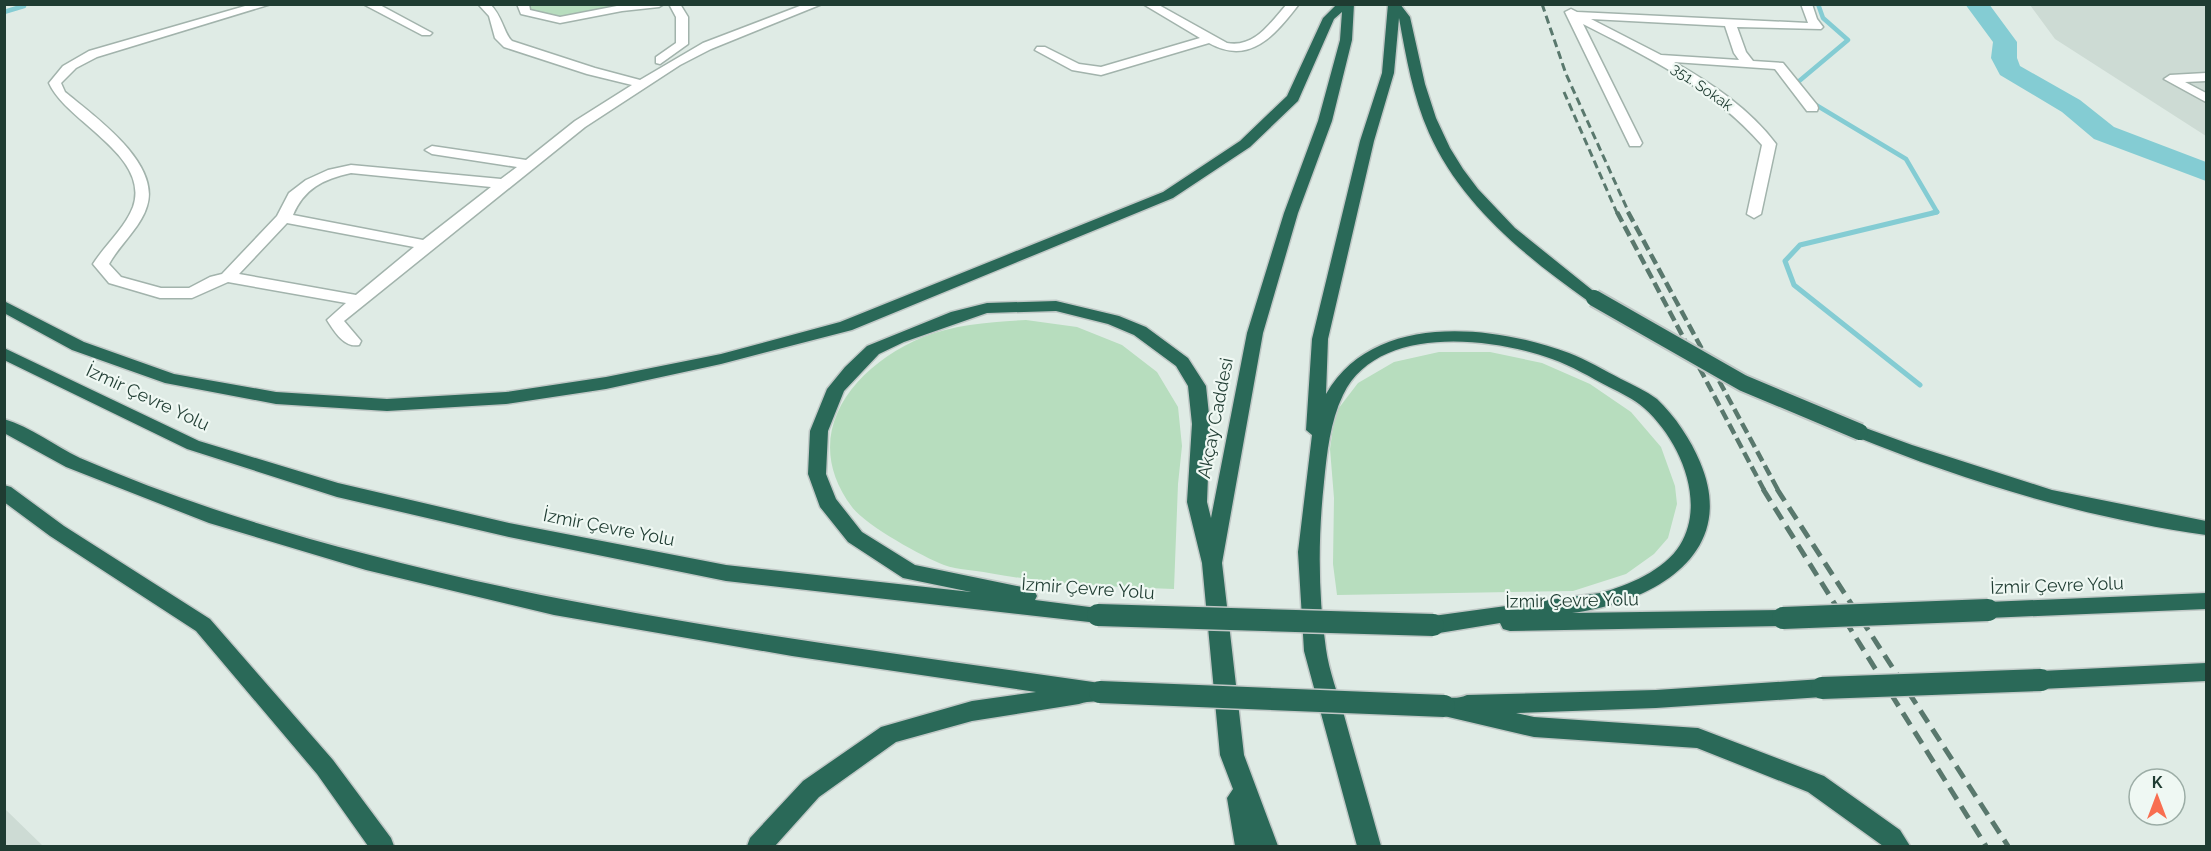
<svg xmlns="http://www.w3.org/2000/svg" width="2211" height="851" viewBox="0 0 2211 851" font-family="Raleway,sans-serif">
	<style>
		.built { fill: #cddbd4 }
		.green { fill: #b7ddbe }
		.lines { fill: none; stroke-linecap: round; stroke-linejoin: round }
		.stream-far1 { stroke: #84ccd3; stroke-width: 4.5 }
		.stream { stroke: #84ccd3; stroke-width: 5 }
		.river { fill: #84ccd3; fill-rule: evenodd }
		.minor-casing { stroke: #a2b3ac; stroke-width: 3 }
		.highway-casing { stroke: #c0c8c6; stroke-width: 3 }
		.minor { fill: #fff; fill-rule: evenodd }
		.highway { fill: #2a6958; fill-rule: evenodd }
		.rail-far2 { stroke: #59786d; stroke-width: 3; stroke-dasharray: 8 4.5; stroke-linecap: butt }
		.rail-far1 { stroke: #59786d; stroke-width: 4.5; stroke-dasharray: 11 5; stroke-linecap: butt }
		.rail { stroke: #59786d; stroke-width: 5; stroke-dasharray: 14 8; stroke-linecap: butt }
		.highway-bridge-far1-casing { stroke: #c0c8c6; stroke-width: 20; stroke-linecap: butt }
		.highway-bridge-casing { stroke: #c0c8c6; stroke-width: 25; stroke-linecap: butt }
		.highway-bridge-far1 { stroke: #2a6958; stroke-width: 16 }
		.highway-bridge { stroke: #2a6958; stroke-width: 22 }
		.labels { text-anchor: middle; dominant-baseline: central; stroke-width: 4.5; stroke-linejoin: round; paint-order: stroke }
		.far-street-label { font-size: 15px; fill: #1f3c32; stroke: #eff8f3 }
		.street-label { font-size: 18px; fill: #1f3c32; stroke: #eff8f3 }
	</style>
	<rect width="100%" height="100%" fill="#dfebe5"/>
	<!-- built -->
	<path class="built" d="M2030,5H2206V136L2055,39Z
		M4,809H5L43,846H5Z"/>
	<!-- green -->
	<path class="green" d="M528,5H629L560,19L529,11Z
		M1026,320L1077,327L1122,345L1157,372L1178,407L1182,446L1178,484L1174,589C1112,587 1050,584 989,573C975,570 958,570 944,565C923,557 865,525 852,507C798,435 852,367 923,337C956,324 991,322 1026,320Z
		M1439,352H1490L1542,363L1590,384L1631,412L1661,447L1675,486L1677,504L1668,538L1654,554L1626,574L1573,591L1337,595L1333,564L1334,498L1330,449L1335,413L1358,383L1394,362Z"/>
	<g class="lines">
		<!-- stream-far1 -->
		<path class="stream-far1" d="M4,12L24,6
			M1800,86L1798,82L1848,40L1823,18L1818,4
			M1811,102L1906,159L1937,212L1932,213"/>
		<!-- stream -->
		<path class="stream" d="M1920,385L1794,285L1785,261L1800,245L1937,212"/>
		<!-- river -->
		<path class="river" d="M1965,4H1989L2017,42V58L2020,66L2080,100L2114,127L2206,162V181L2094,139L2062,112L2000,75L1991,58L1993,42Z"/>
		<!-- minor casing -->
		<g class="minor-casing">
			<path id="minor" d="M252,4H271L97,57L76,68L61,83L65,92C94,116 161,163 147,206C141,227 120,244 109,264L121,277L161,288H189L210,277L222,274L277,216L289,193L306,180L328,170L351,165L501,179L517,167L432,154L425,150L432,146L526,160L575,121L632,85L587,74L504,47L495,38L489,16L478,4H490C503,17 504,34 512,41L595,68L640,80L703,43L805,4H822L711,49L680,65L585,127L344,321L361,341L359,345C344,348 334,331 327,320L346,303L228,282L192,298H160L109,283L93,264C105,245 125,228 133,207C151,155 66,122 49,83L63,66L89,51ZM351,173L491,187L423,240L293,215C304,189 323,179 351,173ZM287,223L414,247L356,295L239,274Z
				M363,4H378L432,33L430,35H422Z
				M517,4H529L530,10L560,17L622,5L664,4L659,7L622,11L560,23L521,14Z
				M669,4H680L688,17V44L660,64L656,63V57L676,43V17Z
				M1143,4H1157L1227,43C1255,48 1270,23 1287,4H1299C1275,35 1250,66 1209,43L1101,75L1072,70L1035,50L1037,47H1045L1079,64L1101,67L1200,38Z
				M1801,4H1812L1817,19L1823,27L1821,29L1737,27L1746,52L1753,61L1783,63L1817,105L1818,108L1817,111H1807L1775,69L1674,62C1711,83 1750,109 1776,144L1761,214L1754,218L1747,214L1762,145C1713,89 1648,57 1583,24L1642,143L1640,146H1630L1565,12L1571,9L1577,12L1808,23ZM1591,19L1725,26L1734,53L1739,60L1661,55Z
				M2206,73V81L2185,82L2206,93V102L2164,79L2170,75Z"/>
		</g>
		<!-- highway casing -->
		<g class="highway-casing">
			<path id="highway" d="M1337,4H1354L1352,40L1332,121L1298,213L1263,333L1222,563L1244,755L1278,846H1235L1227,798L1233,789L1220,755L1202,563L1187,502L1192,424L1188,386L1176,366L1134,335L1108,324L1056,311L987,313L904,342L879,354L844,391L828,431L826,474L836,499L862,532L915,565L1027,588L1034,590L1037,596L1035,600L1105,609L1109,615L1105,621L1098,623L726,581L509,537L337,497L187,449L4,360V348L199,441L338,483L509,523L726,565L971,592L903,578L848,542L820,507L808,474L810,431L827,389L845,367L867,346L951,312L987,303L1056,301L1119,316L1146,327L1188,358L1206,386L1210,424L1207,502L1211,518L1247,333L1284,213L1318,121L1340,40L1342,12L1334,19L1298,101L1250,147L1173,198L852,330L721,364L606,389L506,404L387,411L276,404L165,383L72,350L4,313V301L84,342L174,374L276,392L387,399L506,392L606,377L721,354L840,322L1163,192L1240,141L1287,96L1323,18Z
				M1388,4H1400L1410,17L1425,84L1436,118L1450,148L1463,169L1478,189L1515,228L1602,298L1600,301H1588C1526,257 1461,205 1429,133C1413,97 1406,57 1399,18L1394,73L1374,141L1328,339L1326,394C1373,312 1491,324 1569,353C1587,360 1604,370 1621,379C1633,385 1646,391 1657,399C1675,416 1691,440 1700,462C1740,556 1650,603 1572,613L1783,610L1790,612L1794,618L1790,624L1783,626L1510,631L1503,629L1500,623L1433,634L1426,631L1422,625L1426,619L1433,616L1600,593C1627,586 1665,570 1680,545C1707,501 1679,439 1644,408C1634,399 1621,393 1609,387C1590,377 1572,366 1552,359C1491,337 1377,324 1343,395C1330,422 1327,453 1324,482C1318,537 1318,595 1326,649C1329,671 1338,694 1344,715C1356,759 1369,802 1381,846H1357L1304,651L1298,552L1312,435L1306,430L1312,339L1360,141L1382,73Z
				M4,419C31,427 55,446 80,458C172,498 269,529 366,554C606,618 854,647 1100,683L1108,685L1111,692L1108,699C1097,703 1091,700 1079,704L972,721L896,742L819,797L775,846H747L750,838L803,781L881,727L972,701L1036,692L792,656L554,615L366,570L209,523L66,467L4,433Z
				M1860,426L1912,445L2052,490L2206,521V535C2086,518 1967,482 1854,436L1851,432L1854,428Z
				M4,485L11,487L64,526L210,619L333,760L391,838L394,846H368L317,774L196,631L50,536L4,502Z
				M2206,593V609L1988,618L1981,616L1978,610L1981,604L1988,602Z
				M2206,663V681L2041,689L2033,687L2030,680L2033,673L2041,671Z
				M1822,679L1830,681L1833,688L1830,695L1822,697L1656,708L1516,713L1534,717L1698,728L1824,776L1900,830L1910,846H1883L1808,792L1697,748L1534,737L1444,716L1436,713L1433,706L1436,699C1449,695 1453,701 1467,695L1656,690Z"/>
		</g>
		<!-- minor -->
		<use href="#minor" class="minor"/>
		<!-- highway -->
		<use href="#highway" class="highway"/>
		<!-- rail-far2 -->
		<path class="rail-far2" d="M1542,4L1566,74L1629,213
			M1564,92L1617,213"/>
		<!-- rail-far1 -->
		<path class="rail-far1" d="M1617,212L1764,490
			M1628,212L1778,490"/>
		<!-- rail -->
		<path class="rail" d="M1763,489L1986,846
			M1777,489L2008,846"/>
		<!-- highway-bridge-far1 casing -->
		<g class="highway-bridge-far1-casing">
			<path id="highway-bridge-far1" d="M1594,298L1743,383L1860,432"/>
		</g>
		<!-- highway-bridge casing -->
		<g class="highway-bridge-casing">
			<path id="highway-bridge" d="M1098,615L1433,625
				M1783,618L1988,610
				M1822,688L2041,680
				M1100,692L1444,706"/>
		</g>
		<!-- highway-bridge-far1 -->
		<use href="#highway-bridge-far1" class="highway-bridge-far1"/>
		<!-- highway-bridge -->
		<use href="#highway-bridge" class="highway-bridge"/>
	</g>
	<g class="labels">
		<!-- far-street labels -->
		<g class="far-street-label">
			<text transform="translate(1702 87) rotate(35)">351. Sokak</text>
		</g>
		<!-- street labels -->
		<g class="street-label">
			<text transform="translate(148 397) rotate(25)">İzmir Çevre Yolu</text>
			<text transform="translate(1215 418) rotate(-79)">Akçay Caddesi</text>
			<text transform="translate(609 527) rotate(11)">İzmir Çevre Yolu</text>
			<text transform="translate(2057 585) rotate(-2)">İzmir Çevre Yolu</text>
			<text transform="translate(1088 588) rotate(4)">İzmir Çevre Yolu</text>
			<text transform="translate(1572 600) rotate(-1)">İzmir Çevre Yolu</text>
		</g>
	</g>
	<!-- border -->
	<rect width="2211" height="851" fill="none" stroke="#1f3c32" stroke-width="12"/>
	<!-- north arrow -->
	<g transform="translate(2157 797)"><circle r="28" fill="#eff8f3" stroke="#9cada6" stroke-width="1.5"/>
	<path d="M0-4.5L10 22L0 15L-10 22Z" fill="#f86e50"/>
	<text y="-9" font-size="16" font-weight="bold" text-anchor="middle" fill="#1f3c32">K</text>
	</g>
</svg>
